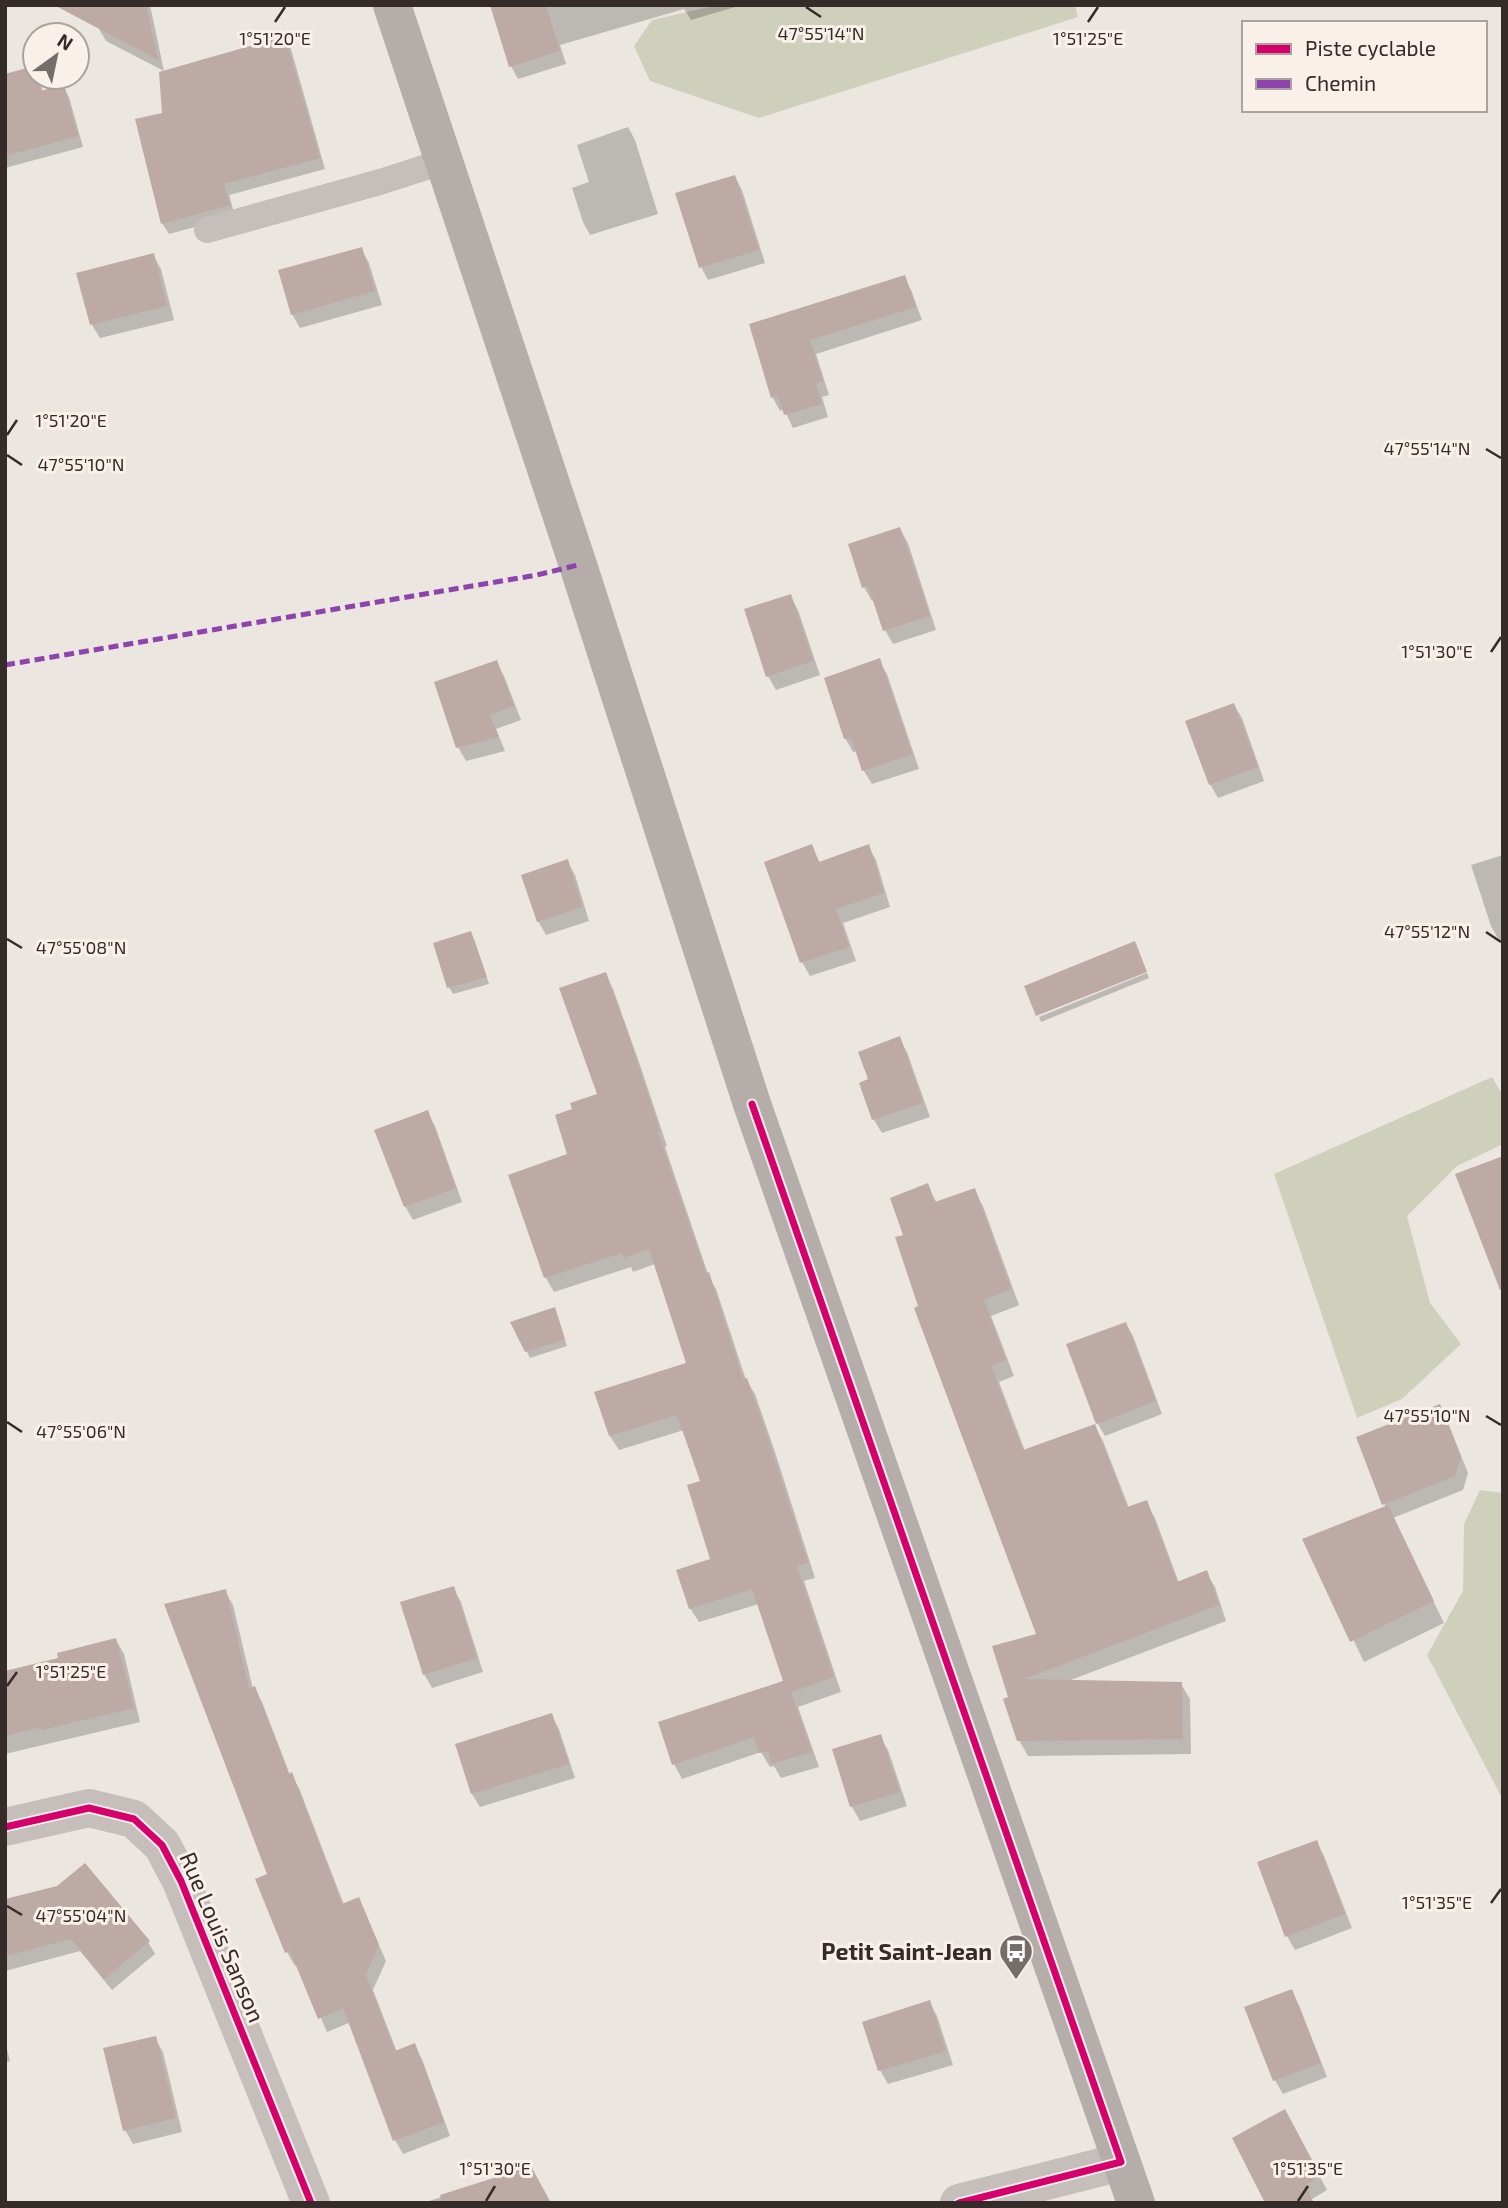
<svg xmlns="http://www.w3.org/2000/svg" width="1508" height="2208" viewBox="0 0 1508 2208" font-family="'Exo 2',sans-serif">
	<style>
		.green { fill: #cfd0bc }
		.shadow { fill: #0003 }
		.building { fill: #beaaa4 }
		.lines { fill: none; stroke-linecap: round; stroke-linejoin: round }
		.lane { stroke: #c5beba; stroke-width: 26 }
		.street { stroke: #c5beba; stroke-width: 38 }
		.primary { stroke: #b4ada9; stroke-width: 38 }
		.quiet { stroke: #8e44ad; stroke-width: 5; stroke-dasharray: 10 5; stroke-linecap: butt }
		.cycleway-casing { stroke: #f8f0e9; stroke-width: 11 }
		.cycleway { stroke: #d6006c; stroke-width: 7 }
		.ticks { fill: none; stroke: #352c29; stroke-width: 2.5 }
		.labels { text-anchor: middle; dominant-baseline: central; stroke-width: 6; stroke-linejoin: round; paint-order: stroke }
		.street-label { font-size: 23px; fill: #352c29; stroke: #f8f0e9 }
		.poi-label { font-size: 23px; font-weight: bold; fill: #352c29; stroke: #f8f0e9; text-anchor: end }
		.ticks-label { font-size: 18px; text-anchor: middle; fill: #352c29; stroke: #f8f0e9; stroke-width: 6; stroke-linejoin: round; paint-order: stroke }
	</style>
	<rect width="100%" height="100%" fill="#ece6e1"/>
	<!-- green -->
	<path class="green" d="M718,5H1075L1078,17L759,118L650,81L634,46L652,20Z
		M1492,1077L1503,1096V1144L1457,1166L1407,1216L1430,1303L1461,1344L1402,1399L1357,1418L1274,1174Z
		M1480,1490L1503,1493V1795L1501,1796L1427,1655L1463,1591L1464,1524Z"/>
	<!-- shadow -->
	<path class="shadow" d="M92,5H150L164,71L106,41L98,27Z
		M493,5H742L691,20L684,9L560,45L566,64L518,79L511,66Z
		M284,38L291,49L325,169L229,195L235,216L169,234L162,223L164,115Z
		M33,68L35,77L39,78L43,92L63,87L69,97L83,147L5,168V76Z
		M628,127L635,140L658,214L590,235L583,222L572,188L589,182L577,145Z
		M735,177L742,190L765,263L708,280L701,267Z
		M361,249L369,263L382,305L300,328L292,314Z
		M153,255L161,269L174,320L100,338L92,325Z
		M904,277L911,290L922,320L816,354L829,395L822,397L828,417L793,428L784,409L780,411L773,398L751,326Z
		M900,529L908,543L936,630L893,644L885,630L874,600L872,601L864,587Z
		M790,596L798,610L820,675L776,690L768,676L746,610Z
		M879,661L887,674L919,769L872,784L864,771L857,751L853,752L845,738Z
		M496,662L504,676L521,720L496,729L505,751L466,761L458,747Z
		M1234,705L1242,718L1264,781L1218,798L1210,784Z
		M868,846L876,860L890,907L843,923L856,961L810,976L802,962L811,847L820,863Z
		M1503,855V939L1499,940L1491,926L1471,865Z
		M567,861L575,875L589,921L546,935L538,921Z
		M474,939L489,984L453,994L449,987Z
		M1147,973L1149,978L1041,1022L1039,1017Z
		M605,974L613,989L640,1065L667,1146L665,1147L709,1277L716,1289L746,1380L755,1394L775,1452L815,1578L804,1581L841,1692L798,1707L819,1767L781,1778L774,1766L770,1767L761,1752L682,1779L674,1764L785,1682L759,1604L699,1622L690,1608L713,1560L702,1482L684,1430L619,1450L610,1436L597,1394L688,1364L655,1264L633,1272L631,1267L554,1292L546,1278L511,1176L569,1156L574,1110L599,1095Z
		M899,1038L907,1052L930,1117L882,1133L874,1120L861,1084L871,1079Z
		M427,1112L435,1126L462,1202L413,1220L405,1206Z
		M927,1186L937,1203L974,1190L983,1206L1019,1305L991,1316L1014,1376L999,1382L1025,1451L1094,1426L1103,1441L1129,1508L1146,1503L1155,1518L1179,1583L1206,1572L1215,1587L1226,1621L1068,1681L1181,1684L1190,1699L1191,1754L1028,1756L1019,1740L1010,1698L1039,1636L921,1307L905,1236Z
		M557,1316L567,1346L530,1358L513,1323Z
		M1126,1324L1133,1336L1162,1414L1105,1436L1098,1424L1068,1345Z
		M1439,1406L1447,1420L1468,1473L1463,1490L1393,1518L1444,1623L1364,1662L1305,1540L1386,1508L1359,1438Z
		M453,1588L461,1602L483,1672L432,1688L424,1674Z
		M225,1591L233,1605L253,1689L262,1702L290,1775L299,1788L344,1905L359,1899L386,1961L373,1990L397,2052L414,2045L422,2059L450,2136L403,2154L395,2140L351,2022L327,2032L298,1965L295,1966L287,1952L257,1880L269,1875Z
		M116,1640L124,1654L140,1722L5,1754V1673L61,1659Z
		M551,1715L559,1729L575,1778L480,1807L472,1794L457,1745Z
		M880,1737L888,1750L907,1806L860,1821L852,1807L834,1751Z
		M1316,1842L1324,1856L1352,1928L1295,1950L1287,1936Z
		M5,1901L148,1942L155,1954L112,1990L80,1951L5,1971Z
		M1291,1991L1299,2005L1327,2077L1283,2094L1275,2080Z
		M930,2003L937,2016L953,2065L888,2084L880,2070Z
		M155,2038L163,2052L182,2132L133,2144L125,2130Z
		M5,2041L10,2061L5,2063Z
		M1293,2125L1327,2190L1312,2199L1314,2203H1267Z
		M531,2168L550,2203H423Z"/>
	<!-- building -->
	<path class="building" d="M54,5H146L158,60Z
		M490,5H546L560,51L509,67Z
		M285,36L320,158L224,184L230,205L161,224L135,119L162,113L159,72Z
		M34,66L35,77H37L41,91L64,84L78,136L5,156V74Z
		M735,175L759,250L699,268L675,193Z
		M362,247L375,291L291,315L278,270Z
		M154,253L167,306L90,325L76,273Z
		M905,275L916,307L810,340L823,381L816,384L822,404L784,415L778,396L771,398L749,324Z
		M900,527L930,616L883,631L868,586L862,588L848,544Z
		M791,594L813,661L766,677L744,609Z
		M880,658L912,754L862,771L851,737L844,739L824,678Z
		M497,660L514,706L490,715L499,737L456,748L434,682Z
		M1234,703L1258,767L1209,785L1185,721Z
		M812,844L819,862L869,844L884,893L836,909L849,947L800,963L764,862Z
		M568,859L582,907L537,922L521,875Z
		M471,931L487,977L447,988L433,943Z
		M1135,941L1147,972L1036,1016L1024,986Z
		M606,972L633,1048L660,1131L658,1132L706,1273L709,1272L743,1379L747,1378L767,1435L808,1563L797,1566L834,1677L791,1692L812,1752L771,1764L768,1751L759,1753L754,1737L672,1765L658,1722L783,1681L752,1589L689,1609L676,1570L710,1559L687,1485L700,1481L677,1415L609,1436L594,1392L686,1363L649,1249L623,1258L622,1253L544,1278L508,1175L567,1154L555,1115L572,1109L570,1103L597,1094L559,988Z
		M900,1036L923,1103L872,1120L859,1083L868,1079L858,1052Z
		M428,1110L456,1188L404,1207L374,1130Z
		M1503,1156V1289L1500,1290L1455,1174Z
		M928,1183L935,1202L975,1188L1011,1289L984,1300L1006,1360L991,1366L1023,1450L1095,1424L1127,1507L1147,1500L1177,1582L1207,1570L1219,1605L1024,1679L1182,1682L1183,1739L1017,1741L1003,1699L1008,1697L992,1646L1036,1634L914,1308L918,1306L895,1237L903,1235L890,1198Z
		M555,1307L565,1339L525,1352L510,1322Z
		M1126,1322L1156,1401L1096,1424L1066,1344Z
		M1440,1404L1461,1457L1455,1476L1382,1505L1356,1437Z
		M1388,1505L1434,1601L1350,1642L1302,1539Z
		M454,1586L477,1658L423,1675L400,1602Z
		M226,1589L249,1689L255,1686L289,1774L292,1772L342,1904L359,1897L379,1945L366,1975L395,2051L415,2043L444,2122L393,2141L343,2008L318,2019L290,1951L285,1953L255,1879L267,1874L164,1604Z
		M116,1638L134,1708L42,1730L41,1727L5,1736V1671L58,1658L57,1653Z
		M552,1713L569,1764L471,1794L455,1744Z
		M881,1734L900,1792L850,1807L832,1749Z
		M1317,1840L1345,1914L1285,1937L1257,1862Z
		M85,1863L150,1941L104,1979L71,1939L5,1956V1899L57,1886Z
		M1292,1989L1321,2063L1273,2081L1244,2007Z
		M930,2000L946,2051L878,2071L862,2022Z
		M156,2036L176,2118L123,2131L103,2048Z
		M1285,2109L1320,2175L1306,2185L1313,2203H1265L1232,2138Z
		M531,2166L551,2203H442L440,2195Z"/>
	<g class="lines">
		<!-- lane -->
		<path class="lane" d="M207,230L380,182L445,161"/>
		<!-- street -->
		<path class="street" d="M5,1827L89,1808L134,1819L162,1845L181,1881L311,2203
			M959,2203L1121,2162"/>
		<!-- primary -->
		<path class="primary" d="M392,5L578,565L752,1104L1136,2203"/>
		<!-- quiet -->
		<path class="quiet" d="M5,665L537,575L578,565"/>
		<!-- cycleway casing -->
		<g class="cycleway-casing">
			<path id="cycleway" d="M752,1104L1121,2162L959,2203
				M5,1827L89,1808L134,1819L162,1845L181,1881L311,2203"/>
		</g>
		<!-- cycleway -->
		<use href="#cycleway" class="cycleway"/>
	</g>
	<!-- ticks -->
	<path class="ticks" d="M806,7L821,17M275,22L285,7M1088,22L1098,7M7,435L17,420M1486,449L1501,458M7,455L22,465M1491,652L1501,637M1486,932L1501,942M7,939L22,948M1486,1416L1501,1425M7,1422L22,1432M7,1686L17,1672M1491,1903L1501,1889M7,1906L22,1915M486,2201L495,2186M1298,2201L1308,2186"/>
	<!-- icons -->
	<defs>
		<g id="bus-pin" transform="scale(1.75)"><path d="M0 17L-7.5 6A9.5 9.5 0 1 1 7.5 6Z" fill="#756d69" stroke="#f8f0e9"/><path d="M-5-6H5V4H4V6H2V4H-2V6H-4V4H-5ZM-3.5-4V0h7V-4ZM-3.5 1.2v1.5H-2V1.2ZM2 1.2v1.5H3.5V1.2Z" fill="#fff"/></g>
	</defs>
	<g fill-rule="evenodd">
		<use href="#bus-pin" x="1016" y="1951"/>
	</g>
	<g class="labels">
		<!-- street labels -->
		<g class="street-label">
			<text transform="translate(223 1937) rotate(67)">Rue Louis Sanson</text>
		</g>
		<!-- poi labels -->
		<g class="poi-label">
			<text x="992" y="1951">Petit Saint-Jean</text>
		</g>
	</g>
	<g class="ticks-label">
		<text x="821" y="40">47°55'14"N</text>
		<text x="1088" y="45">1°51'25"E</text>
		<text x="275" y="45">1°51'20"E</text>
		<text x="71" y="427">1°51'20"E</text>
		<text x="1427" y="455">47°55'14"N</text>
		<text x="81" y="471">47°55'10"N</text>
		<text x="1437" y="658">1°51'30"E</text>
		<text x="1427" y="938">47°55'12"N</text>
		<text x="81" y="954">47°55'08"N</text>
		<text x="1427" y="1422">47°55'10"N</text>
		<text x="81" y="1438">47°55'06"N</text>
		<text x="71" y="1678">1°51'25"E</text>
		<text x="1437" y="1909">1°51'35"E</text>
		<text x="81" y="1922">47°55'04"N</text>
		<text x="495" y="2175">1°51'30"E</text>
		<text x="1308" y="2175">1°51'35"E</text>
	</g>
	<!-- border -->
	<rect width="1508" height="2208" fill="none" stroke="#352c29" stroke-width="14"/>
	<!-- legend -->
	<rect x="1242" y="21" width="245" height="91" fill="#f8f0e9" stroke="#aaa29c" stroke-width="2"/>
	<rect x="1256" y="44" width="35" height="10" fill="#d6006c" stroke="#aaa29c" stroke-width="2"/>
	<text x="1305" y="56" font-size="21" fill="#352c29">Piste cyclable</text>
	<rect x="1256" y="79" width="35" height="10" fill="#8e44ad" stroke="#aaa29c" stroke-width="2"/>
	<text x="1305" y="91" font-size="21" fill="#352c29">Chemin</text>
	<!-- north arrow -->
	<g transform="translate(56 56) rotate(33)"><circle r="33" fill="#f8f0e9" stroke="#aaa29c" stroke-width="2"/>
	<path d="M0-5L12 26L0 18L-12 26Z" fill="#756d69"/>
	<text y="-10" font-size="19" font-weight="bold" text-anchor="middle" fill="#352c29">N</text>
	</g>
</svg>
